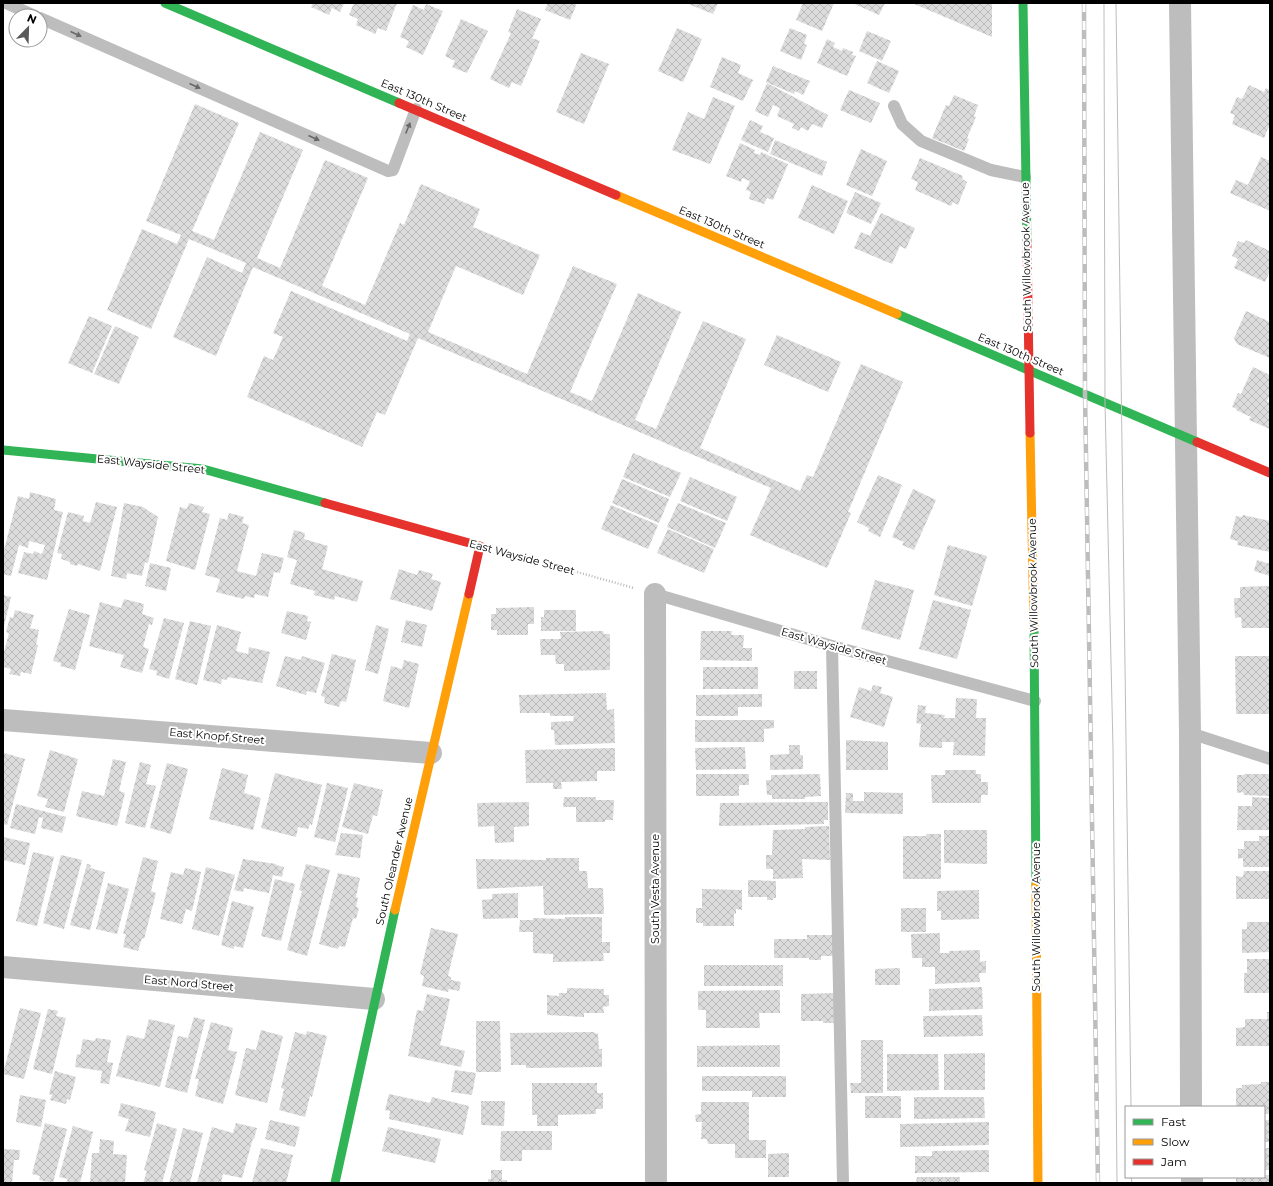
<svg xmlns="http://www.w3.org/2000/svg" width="1273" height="1186" viewBox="0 0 1273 1186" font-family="Montserrat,sans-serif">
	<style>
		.building { fill: url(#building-cross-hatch) }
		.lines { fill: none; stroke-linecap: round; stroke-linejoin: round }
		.path { stroke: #b8b8b8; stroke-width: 2.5; stroke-dasharray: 1 2; stroke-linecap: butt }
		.lane { stroke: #bdbdbd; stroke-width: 12 }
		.street { stroke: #bdbdbd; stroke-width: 22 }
		.fast { stroke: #30b455; stroke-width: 9 }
		.slow { stroke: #ff9f0a; stroke-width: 9 }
		.jam { stroke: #e5322d; stroke-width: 9 }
		.tram { stroke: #bdbdbd; stroke-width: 1 }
		.rail-casing { stroke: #bdbdbd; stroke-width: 4.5 }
		.rail { stroke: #fff; stroke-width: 3; stroke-dasharray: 9; stroke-linecap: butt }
		.oneway { fill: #686868 }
		.labels { text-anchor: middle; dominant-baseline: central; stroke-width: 4; stroke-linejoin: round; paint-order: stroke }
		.street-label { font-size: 11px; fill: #000; stroke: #fff }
	</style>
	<defs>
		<pattern id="building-cross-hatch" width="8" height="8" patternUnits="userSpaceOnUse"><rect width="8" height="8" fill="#dcdcdc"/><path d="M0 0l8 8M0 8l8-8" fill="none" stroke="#bbb"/></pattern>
	</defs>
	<rect width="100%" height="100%" fill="#fff"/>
	<!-- building -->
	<path class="building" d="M313,3H344L340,12L332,8L329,15L311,7Z
		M354,3H397L386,31L378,28L375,34L356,25L358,19L349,15Z
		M548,3H577L570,20L545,10Z
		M686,3H718L713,14Z
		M803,3H834L822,31L796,20Z
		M852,3H885L879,15Z
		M912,3H992V37Z
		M426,4L443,11L423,55L406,47L409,41L400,37L413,5L424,10Z
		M517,9L541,19L532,38L540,41L521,86L512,82L509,88L490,79L511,33L508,32Z
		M461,19L488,31L467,73L452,67L455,61L445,56Z
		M677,28L702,39L683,82L658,71Z
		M790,28L807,35L804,44L807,45L801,60L780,51Z
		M867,31L891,41L882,61L859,51Z
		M827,39L835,43L833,47L842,51L843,48L853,52L852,55L856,56L847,76L817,63Z
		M581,53L609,64L584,124L556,112Z
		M722,57L741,65L738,73L753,80L743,101L710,87Z
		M877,61L899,71L889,93L867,83Z
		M773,66L810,81L803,95L795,91L794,94L766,82Z
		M767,83L828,115L822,128L812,124L808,131L801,127L799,131L792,128L794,124L777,116L780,108L773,105L768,117L755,111Z
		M1249,85L1264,92L1266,88L1270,90V124L1264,138L1232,124L1235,115L1230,113L1237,97L1242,99Z
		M849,90L880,103L871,123L840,110Z
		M954,95L978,105L974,116L976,117L967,138L969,139L964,151L932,138L946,105L949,106Z
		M713,97L735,106L710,164L672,150L688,112L704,119Z
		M195,104L239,123L192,231L214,240L260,132L303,150L257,258L280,268L325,160L368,178L322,286L365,305L400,223L404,225L421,184L480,209L473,227L540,255L523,295L456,266L428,332L527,374L573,266L617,284L570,392L592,401L638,293L681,312L635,420L656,429L703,321L746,339L700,448L800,491L807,475L813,477L861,364L903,382L848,512L851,513L827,568L750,535L771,488L418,338L385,415L377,412L362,447L247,397L264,356L273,360L283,337L273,333L291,291L407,341L410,334L253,267L216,356L173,337L207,257L242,273L246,263L189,239L151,329L107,310L142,229L177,244L181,235L146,221Z
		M750,120L763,126L760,132L774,138L768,152L741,140Z
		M775,140L827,162L822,176L770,154Z
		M740,143L755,150L754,153L760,155L761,152L788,164L773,200L767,198L764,204L749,199L751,192L746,190L750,181L742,178L741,182L726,176Z
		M861,149L887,161L872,196L846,185Z
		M1261,157L1270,161V211L1230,193L1236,180L1248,185Z
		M920,158L963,176L962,179L967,182L958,205L953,202L951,206L915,190L918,182L911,179Z
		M812,185L848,201L834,234L798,218Z
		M855,192L881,203L871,224L846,213Z
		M881,213L915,228L906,249L900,246L892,264L854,248L861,232L870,236Z
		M1246,240L1270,251V271L1265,282L1234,268L1238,259L1232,256L1238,241L1244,243Z
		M1246,311L1270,322V358L1237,344L1234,338Z
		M89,316L112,326L92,373L68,363Z
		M115,326L139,337L119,384L94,374Z
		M777,335L841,362L828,392L764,365Z
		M1253,367L1270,375V394L1267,401L1270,403V429L1249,420L1251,417L1236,410L1237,409L1232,407L1238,393L1241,394Z
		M633,453L681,473L670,497L623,477Z
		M878,475L902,485L880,537L868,531L869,528L857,522Z
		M690,477L737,497L727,521L680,501Z
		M622,479L669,499L659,523L612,503Z
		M913,489L936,500L914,550L902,545L904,542L892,537Z
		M30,492L56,499L54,510L63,512L47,580L18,573L24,552L33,554L34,551L42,554L45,545L29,541L28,548L19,545L11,576L3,574V554L18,496L29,499Z
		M96,502L117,507L100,571L78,564L77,566L70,564V562L61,559L62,554L57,553L68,512L84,516L83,521L90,523Z
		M124,503L143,507L158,517L148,563L145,562L142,576L127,573L126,579L111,576Z
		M189,503L204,507L202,512L210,514L195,570L166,561L180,507L187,509Z
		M678,503L726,523L715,548L667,527Z
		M611,505L658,525L648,549L601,529Z
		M229,513L244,517L242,523L249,525L237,571L256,576L262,553L284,558L280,573L274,572L268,597L255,594L254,598L245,596L244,599L216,592L220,579L205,575L220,518L227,520Z
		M1243,515L1270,521V552L1237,545L1238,541L1230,539L1236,516L1242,517Z
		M668,529L714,549L704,573L657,553Z
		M294,530L305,533L304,539L328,546L322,569L363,581L357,602L335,596L334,600L314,595L315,591L290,584L297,560L287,557Z
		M948,545L987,556L972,606L934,595Z
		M1257,560L1270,564V576L1254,571Z
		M150,563L171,568L166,591L145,586Z
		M399,569L417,575L419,570L433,574L431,579L441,582L432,611L390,599Z
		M875,580L914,590L900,640L861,629Z
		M1270,586V628H1242L1241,617L1235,618L1234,598H1240V587Z
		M3,595L11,597L4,626H3Z
		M124,599L144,604L142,614L154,618L152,625L149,624L143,647L149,649L142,673L120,667L124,655L89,646L100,602L121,608Z
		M933,600L971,610L957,659L919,649Z
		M534,607V624H528V635H497V630H491V614H496V608Z
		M69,609L90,615L75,670L60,666L61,663L53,661Z
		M15,610L34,615L30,628L39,630L36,645H38L31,674L21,672L20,676L9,674L11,669L3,667V656L9,633L6,632L10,617L13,618Z
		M544,610H576V631H541V617H544Z
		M287,611L308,616L307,621L311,622L306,640L281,633Z
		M164,618L184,623L169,679L156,675L157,671L149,669Z
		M406,620L427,625L422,647L401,642Z
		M190,621L211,626L197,685L175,679Z
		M217,625L241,632L236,651L248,654L249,647L270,652L262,683L228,677L227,680L222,679L221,684L203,680Z
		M376,625L389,629L378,674L365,670Z
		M603,631L604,634H610V670L564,671V664H556L555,655H541L540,639H561L560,632Z
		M701,631H732L731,635H744L743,648H752V661L700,660Z
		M332,654L356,660L346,702L341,701L339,707L324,703L325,697L321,696Z
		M285,656L301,660L302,656L325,663L316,693L307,691L306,695L276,686Z
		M1235,656H1270V714H1236Z
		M404,660L419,664L409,708L383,701L391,666L402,669Z
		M703,667H758V689H703Z
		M794,671H817V689H794Z
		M873,685L882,687L880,693L893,697L884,727L850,717L859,687L871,691Z
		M606,693L607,710L614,709L615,743L555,745L554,730H551V722L573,721L574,716H550V713H520L519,695Z
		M762,694V707H738V716H696V695Z
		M956,698L977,699L976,718H986L985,756L953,755L954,742H942V748L919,747L921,724L916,723L918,705L926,706L925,713L945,715L944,718H955Z
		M695,720H774V728L764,729V742H695Z
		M846,740L888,742V770H846Z
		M789,745H800V755H803V769L770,770V755L789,754Z
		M745,747L746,769L696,770L695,748Z
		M615,748V771H597V781L561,782L562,789H553V783H526L525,750Z
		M50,750L78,759L64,812L45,807L48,799L37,796Z
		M4,753L25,759L7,825L3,824Z
		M113,759L126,762L119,791L125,793L117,826L76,816L82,791L104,796Z
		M140,762L151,765L146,784L156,786L145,828L125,823Z
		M167,763L188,769L171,834L150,828Z
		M222,768L248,775L244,793L261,798L253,830L209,819Z
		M945,770H976V774H981V782H988V795H981V803H932L931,775H945Z
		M275,773L322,785L312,825L310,824L308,829L298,827L296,837L261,828Z
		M696,774H749V785H739V796H696Z
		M820,774L821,796L805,797V799H772V795H767L766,780H771V775Z
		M1244,774H1270V796L1244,795L1243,792L1237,793V775H1244Z
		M327,783L348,788L335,842L314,837Z
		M354,783L383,790L377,816L373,815L368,834L342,827Z
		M864,792L903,793V814L845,813L846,793H853V801H864Z
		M564,797H596V800H614L613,820H605V822H576V807H563Z
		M1252,797L1270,798V830H1237L1238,806H1252Z
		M529,802V826L514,827V842L495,843L494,826L478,827L477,803Z
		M828,802V820H824V824L719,826L720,803Z
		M16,804L66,817L62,833L41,828L43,818L39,817L35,834L10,828Z
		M829,826L830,860L802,859L803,878L773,879V869H766V855H772L773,830L805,829V827Z
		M944,830H987V864L944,863Z
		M341,833L363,835L360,858L335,855Z
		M926,834H941V879H903V836H926Z
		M1259,836H1270V867H1243V858L1238,859V849H1244V841H1259Z
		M3,837L30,843L25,865L3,860Z
		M33,852L54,857L37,926L16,921Z
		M61,855L82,860L64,929L43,923Z
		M143,857L158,861L151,891L156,893L144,939L142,938L138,951L123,947L126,934H123Z
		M546,858H579V871H587L588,888H603L604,914L544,915L543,886L477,889L476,859L546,860Z
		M243,859L276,864V865L284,867L282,877L273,875L269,893L244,888L243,892L234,890Z
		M87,864L91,865L90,868L105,872L90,930L70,925Z
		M306,864L330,870L307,956L287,950L302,891L299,890Z
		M206,867L235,875L219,936L192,929Z
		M185,868L201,872L192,911L186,909L182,924L160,919L171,872L183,875Z
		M1244,871H1270V899H1236V876L1243,877Z
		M338,873L360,878L356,897L358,898L356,907L359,908L356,919L353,918L345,947L339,946L338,949L319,944Z
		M275,879L295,884L281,941L261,936Z
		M748,880L776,881V898H773V900H767V897H748Z
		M108,883L129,889L117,934L96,929Z
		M702,889L742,890V910L736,909V914L734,913V926H703V923H696V908H702Z
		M979,890V919L941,920V911H937V891Z
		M518,893V918L483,919L482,900L492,899V894Z
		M232,901L254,907L243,948L234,946V949L221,945Z
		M901,908H926V932H901Z
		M565,917H602V942H610V953H603L604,961L553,962V954L533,953V932H519L520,920H533V918L565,919Z
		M1247,922H1270V952L1242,953V929H1247Z
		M431,928L458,934L448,976L451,977V980L461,982L459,991L449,989L448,992L422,986L424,976L420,974Z
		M940,933V953H949V951L980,950V962L986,961V973H979L980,982L935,984V967H922V958H912L911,934Z
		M807,935H834V956H821V960H809V958H774V939H807Z
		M1247,959H1270V993H1244V973H1247Z
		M704,965H783V986H704Z
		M900,968V985H875V969Z
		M982,987L983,1009L929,1011V989Z
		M567,988L604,989V995H609V1006L603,1007L604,1013H584V1017L547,1015V995L559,996V993H567Z
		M780,990V1013H759L760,1028H706V1010H698V991Z
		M835,993V1023H823V1021H801V994Z
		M427,994L450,999L440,1045L465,1051L461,1067L408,1056L417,1010L423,1011Z
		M20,1008L41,1013L24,1079L3,1074Z
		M48,1009L58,1011L56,1016L66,1018L52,1074L33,1069Z
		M1267,1012H1270V1046H1236V1028L1245,1027V1019H1267Z
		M982,1015L983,1036L924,1037L923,1016Z
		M194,1017L205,1020L187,1093L165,1087L178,1036L188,1038Z
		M149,1019L175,1025L160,1087L116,1076L127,1035L144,1039Z
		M476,1021H500L501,1072H476Z
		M211,1022L233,1028L228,1050L237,1052L223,1104L195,1096L199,1079H195Z
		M261,1030L283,1036L267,1103L235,1095L246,1048L256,1050Z
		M307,1031L327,1036L312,1097L310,1096L305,1117L279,1110L284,1089L281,1088L295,1032L306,1035Z
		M593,1032L598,1034L599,1049H602V1067L526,1068V1065H511L510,1033Z
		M96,1038L111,1040L107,1062L113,1063L109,1084L100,1083L102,1071L75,1067L77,1054L80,1055L83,1039L95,1041Z
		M861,1040H883V1093H851L850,1083H861Z
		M780,1045V1067H697V1046Z
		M985,1053V1090H944V1054Z
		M887,1054H938L939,1090L887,1091Z
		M455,1070L476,1073L472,1095L451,1092Z
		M55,1071L76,1077L70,1100L67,1099L66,1104L50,1100L52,1095L49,1094Z
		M702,1076H786V1097H752V1091H702Z
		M1261,1082H1270V1114H1264V1107H1236V1088H1242V1085L1261,1084Z
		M532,1083H597V1093H603V1109H596V1114L558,1115V1126H537V1115H532Z
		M389,1094L430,1103L432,1097L469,1106L463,1135L389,1119L390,1111L385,1110Z
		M20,1095L46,1100L41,1127L16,1122Z
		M865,1096H901V1118H865Z
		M914,1097H984L985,1118L914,1119Z
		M481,1101H505L504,1126L481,1125Z
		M701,1102H749V1140H766V1158H735V1144H708L707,1139H701L702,1122H696L695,1115L701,1114Z
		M121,1103L156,1112L150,1137L125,1131L129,1119L118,1116Z
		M270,1120L300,1127L295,1147L265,1139Z
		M1264,1120H1270V1142H1264Z
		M989,1122V1145L900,1147V1124Z
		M45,1123L67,1129L53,1183L39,1180L40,1176L32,1174Z
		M157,1123L177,1129L162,1183H143L147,1171L144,1170Z
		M236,1123L257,1128L254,1139L253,1138L242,1178L223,1174L221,1183H197L212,1127L233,1133Z
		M73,1126L93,1132L80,1183H66L68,1179L59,1177Z
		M388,1127L441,1139L435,1163L382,1151Z
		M183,1128L203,1133L190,1183H169Z
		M501,1131H552V1150H522V1161H500Z
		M100,1139L114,1141L113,1154L127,1155L125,1183H90L92,1153H99Z
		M261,1148L293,1155L286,1183H252Z
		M1264,1148H1270V1170H1264Z
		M3,1149L20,1150L19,1160H14L12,1183H3Z
		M989,1150V1172L915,1173V1156H932V1151Z
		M789,1153V1177H768V1154Z
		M491,1170H502V1180H507V1183H488V1179H491Z
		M1264,1175H1270V1183H1236V1177H1264Z
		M917,1177H960V1183H916Z"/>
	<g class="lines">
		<!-- path -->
		<path class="path" d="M502,551L634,588"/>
		<!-- lane -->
		<path class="lane" d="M6,3L35,16
			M40,18L388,171L393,170L416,109
			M894,106L902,124L921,141L991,170L1025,177
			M655,594L832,646L1035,701
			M832,646L843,1183
			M1190,733L1270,759"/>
		<!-- street -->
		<path class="street" d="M1180,3L1190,733L1191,1107
			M655,594L656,1183
			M3,720L431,753
			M3,967L374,999
			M1192,1177V1183"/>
		<!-- fast -->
		<path class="fast" d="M165,3L399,103
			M1023,3L1027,242
			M897,314L1197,442
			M3,450L203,469L325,503
			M1034,628L1036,885
			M335,1183L395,910"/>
		<!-- slow -->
		<path class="slow" d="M616,195L897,314
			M1030,433L1034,628
			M1036,885L1038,1183
			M395,910L469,594"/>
		<!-- jam -->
		<path class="jam" d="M399,103L616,195
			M1027,242L1030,433
			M1197,442L1270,473
			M325,503L480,546L469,594"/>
		<!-- tram -->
		<path class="tram" d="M1104,3L1105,403L1113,748L1117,1183
			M1116,3L1131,1107
			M1131,1177L1132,1183"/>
		<!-- rail casing -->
		<g class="rail-casing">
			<path id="rail" d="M1084,3L1085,394L1098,1183"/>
		</g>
		<!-- rail -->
		<use href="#rail" class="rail"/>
	</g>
	<!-- one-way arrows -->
	<defs><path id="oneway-solid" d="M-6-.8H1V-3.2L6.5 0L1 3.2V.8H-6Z"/></defs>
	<g class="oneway">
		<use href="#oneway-solid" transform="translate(76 34) rotate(24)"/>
		<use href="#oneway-solid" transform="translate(195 86) rotate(24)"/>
		<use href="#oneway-solid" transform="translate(408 128) rotate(-68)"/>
		<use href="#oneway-solid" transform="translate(314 138) rotate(24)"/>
	</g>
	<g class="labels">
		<!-- street labels -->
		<g class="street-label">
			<text transform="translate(424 100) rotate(23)">East 130th Street</text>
			<text transform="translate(722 227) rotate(23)">East 130th Street</text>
			<text transform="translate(1026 257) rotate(-91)">South Willowbrook Avenue</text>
			<text transform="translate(1021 354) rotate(23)">East 130th Street</text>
			<text transform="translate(151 464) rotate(6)">East Wayside Street</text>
			<text transform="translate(522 557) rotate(15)">East Wayside Street</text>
			<text transform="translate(1033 593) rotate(-91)">South Willowbrook Avenue</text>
			<text transform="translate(834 646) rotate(16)">East Wayside Street</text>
			<text transform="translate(217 736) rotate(5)">East Knopf Street</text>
			<text transform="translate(394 861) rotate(-77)">South Oleander Avenue</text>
			<text transform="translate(655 889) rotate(-90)">South Vesta Avenue</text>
			<text transform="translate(1036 917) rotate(-90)">South Willowbrook Avenue</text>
			<text transform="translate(189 983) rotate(5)">East Nord Street</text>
		</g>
	</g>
	<!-- border -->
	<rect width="1273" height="1186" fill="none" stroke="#000000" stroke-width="8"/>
	<!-- legend -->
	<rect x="1125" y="1106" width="140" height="72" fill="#ffffff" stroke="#999999"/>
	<rect x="1133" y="1119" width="20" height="6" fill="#30b455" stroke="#999999"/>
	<text x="1161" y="1126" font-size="12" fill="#000000">Fast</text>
	<rect x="1133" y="1139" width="20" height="6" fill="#ff9f0a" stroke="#999999"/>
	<text x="1161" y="1146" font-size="12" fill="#000000">Slow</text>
	<rect x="1133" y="1159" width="20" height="6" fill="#e5322d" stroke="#999999"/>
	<text x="1161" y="1166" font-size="12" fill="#000000">Jam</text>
	<!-- north arrow -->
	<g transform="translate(28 28) rotate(23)"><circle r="19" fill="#ffffff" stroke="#999999"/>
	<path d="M0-3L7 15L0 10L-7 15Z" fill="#595959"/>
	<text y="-6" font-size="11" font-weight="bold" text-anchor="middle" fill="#000000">N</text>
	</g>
</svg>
